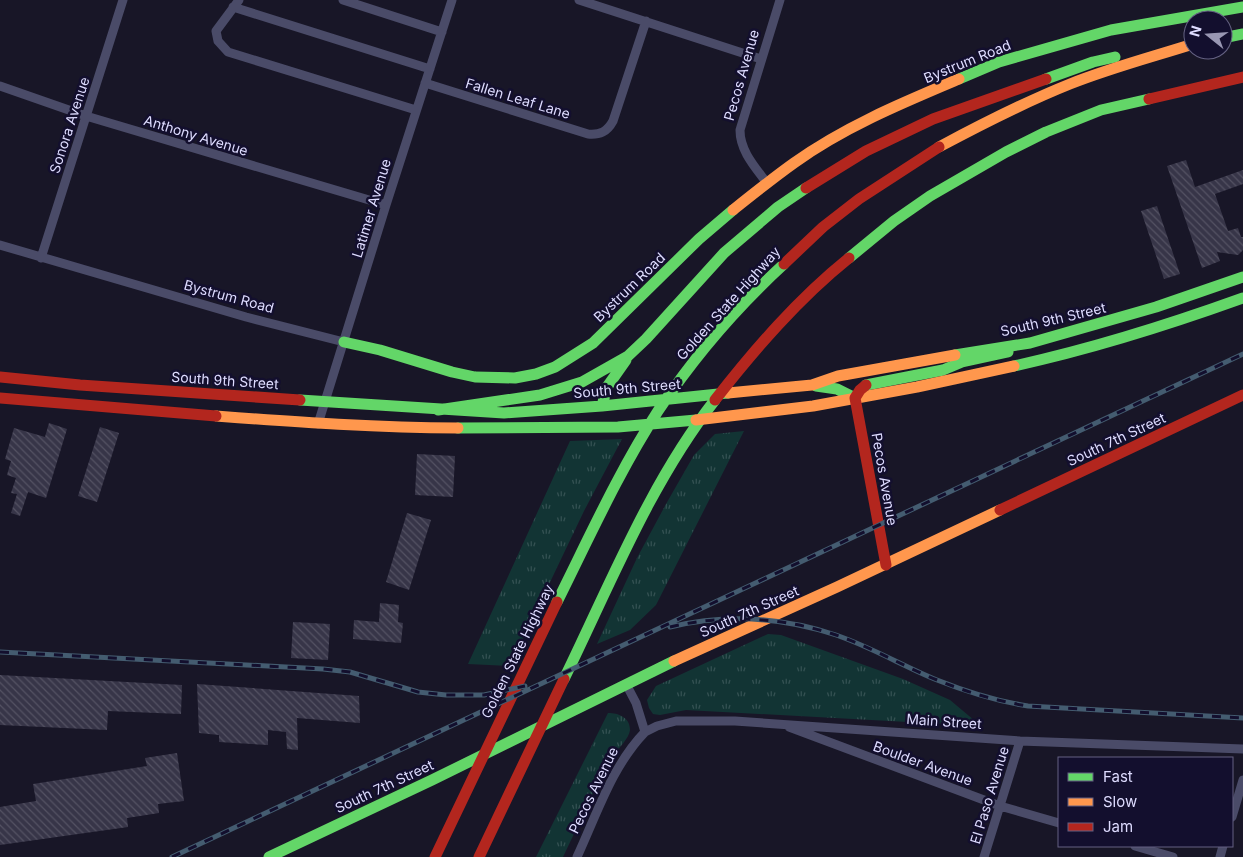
<svg xmlns="http://www.w3.org/2000/svg" width="1243" height="857" viewBox="0 0 1243 857" font-family="Inter,sans-serif">
	<style>
		.grass { fill: url(#grass-tufts) }
		.building { fill: url(#building-back-hatch) }
		.lines { fill: none; stroke-linecap: round; stroke-linejoin: round }
		.street { stroke: #4a4b68; stroke-width: 9 }
		.fast { stroke: #63d668; stroke-width: 11 }
		.slow { stroke: #ff974d; stroke-width: 11 }
		.jam { stroke: #b3261e; stroke-width: 11 }
		.rail-casing { stroke: #445c70; stroke-width: 5 }
		.rail { stroke: #130f2e; stroke-width: 3; stroke-dasharray: 9; stroke-linecap: butt }
		.labels { text-anchor: middle; dominant-baseline: central; stroke-width: 5; stroke-linejoin: round; paint-order: stroke }
		.street-label { font-size: 14px; fill: #dedcff; stroke: #130f2e }
	</style>
	<defs>
		<pattern id="grass-tufts" width="24" height="20" patternUnits="userSpaceOnUse" patternTransform="scale(1.25)"><rect width="24" height="20" fill="#123434"/><path d="M3 7l-1-3M5 7V3M7 7l1-3M15 17l-1-3M17 17v-4M19 17l1-3" fill="none" stroke="#345152"/></pattern>
		<pattern id="building-back-hatch" width="6" height="6" patternUnits="userSpaceOnUse" patternTransform="scale(1.25)"><rect width="6" height="6" fill="#373548"/><path d="M-1 5l2 2M0 0l6 6M5-1l2 2" fill="none" stroke="#545263"/></pattern>
	</defs>
	<rect width="100%" height="100%" fill="#181627"/>
	<!-- grass -->
	<path class="grass" d="M744,431L656,605L630,630L597,644L637,558L666,504L694,455L715,434Z
		M622,439L584,511L510,666L468,664L570,441Z
		M768,634L781,635L903,679L950,700L981,726L686,710L660,715L653,714L649,708L647,700L656,686Z
		M608,713C618,713 630,717 630,730C629,739 618,748 613,756C594,788 579,824 563,857H536Z"/>
	<!-- building -->
	<path class="building" d="M1186,160L1195,187L1243,170V184L1215,194L1228,231L1238,228L1241,237H1243V250L1238,255L1217,252L1220,261L1202,268L1167,166Z
		M1157,206L1180,274L1164,279L1141,211Z
		M49,423L67,429L46,498L28,492L20,516L11,513L17,494L11,493L16,478L7,475L11,461L5,459L14,428L45,437Z
		M100,427L119,433L97,502L78,496Z
		M417,454L455,456L453,497L415,495Z
		M407,513L431,520L409,590L386,582Z
		M380,603L399,605L398,622L403,623L401,643L353,639L354,620L379,622Z
		M293,622L330,624L328,660L291,658Z
		M0,675L182,685L181,714L108,711L107,730L0,725Z
		M197,684L359,696L360,723L297,718L298,750L287,749L286,732L268,730V745L219,742V735L199,733Z
		M177,753L184,801L158,804L159,813L127,818L128,827L0,845V807L36,801L33,784L147,766L145,758Z"/>
	<g class="lines">
		<!-- street -->
		<path class="street" d="M239,0L216,31L218,41L228,52L416,110
			M343,0L442,32
			M579,0L761,59
			M233,7L430,69
			M425,83L588,134C600,135 607,132 613,121L646,21
			M0,86L86,116L386,205
			M767,183C755,167 740,151 740,130L780,0
			M0,245L246,317L344,342
			M41,258L123,0
			M318,424L386,205L452,0
			M789,727L1000,806L1059,823
			M645,732L657,726L676,721H735L1020,741L1243,749
			M1232,817L1243,780
			M1135,846L1173,857
			M577,857C597,814 612,766 645,732L636,703L626,684
			M984,857L1020,741
			M1220,857L1223,846"/>
		<!-- fast -->
		<path class="fast" d="M1223,38L1243,34
			M959,79L999,62L1111,30L1243,7
			M1046,79L1093,62L1115,57
			M849,258L894,221L930,196L1006,152L1046,132L1101,110L1149,99
			M344,342L380,350L452,372L475,377L515,378L536,374L555,367L593,343L699,239L733,210
			M955,355L1030,343L1156,307L1243,277
			M1014,366C1092,349 1168,325 1243,298
			M866,385L943,370L962,362L1008,352
			M816,386L837,389L855,398
			M300,400L504,413L602,406L728,393
			M602,406L607,387L626,360
			M438,410L540,395L582,382L628,356L646,339L724,253L778,207L806,188
			M458,428L618,427L696,420
			M557,602C589,538 619,471 658,411C694,357 737,307 784,264
			M564,679C610,585 650,483 715,400
			M269,857L432,780L674,661"/>
		<!-- slow -->
		<path class="slow" d="M939,147C982,124 1025,102 1070,84C1110,68 1152,57 1193,44
			M733,210C753,194 773,178 794,163C844,127 902,103 959,79
			M728,393L812,385L838,376L955,355
			M216,416C297,422 377,428 458,428
			M696,420L813,406L917,387L1014,366
			M674,661L837,587L1000,510"/>
		<!-- jam -->
		<path class="jam" d="M1149,99L1243,77
			M806,188L866,151L933,119L1046,79
			M784,264L823,227L859,199L939,147
			M0,377L80,385L300,400
			M866,385L860,390L855,398L886,565
			M0,398L216,416
			M715,400C755,349 798,299 849,258
			M1000,510L1243,395
			M435,857L557,602
			M479,857L564,679"/>
		<!-- rail casing -->
		<g class="rail-casing">
			<path id="rail" d="M670,627C725,614 782,617 836,635C871,647 903,666 937,680C967,692 996,701 1028,706L1243,718
				M0,652L323,669L350,672L418,692L446,695H484L525,686
				M172,857L1243,354"/>
		</g>
		<!-- rail -->
		<use href="#rail" class="rail"/>
	</g>
	<g class="labels">
		<!-- street labels -->
		<g class="street-label">
			<text transform="translate(967 61) rotate(-22)">Bystrum Road</text>
			<text transform="translate(741 75) rotate(-74)">Pecos Avenue</text>
			<text transform="translate(518 98) rotate(17)">Fallen Leaf Lane</text>
			<text transform="translate(69 125) rotate(-72)">Sonora Avenue</text>
			<text transform="translate(196 135) rotate(17)">Anthony Avenue</text>
			<text transform="translate(371 208) rotate(-73)">Latimer Avenue</text>
			<text transform="translate(629 287) rotate(-44)">Bystrum Road</text>
			<text transform="translate(229 296) rotate(15)">Bystrum Road</text>
			<text transform="translate(728 303) rotate(-48)">Golden State Highway</text>
			<text transform="translate(1053 319) rotate(-13)">South 9th Street</text>
			<text transform="translate(225 380) rotate(4)">South 9th Street</text>
			<text transform="translate(627 388) rotate(-5)">South 9th Street</text>
			<text transform="translate(1116 439) rotate(-25)">South 7th Street</text>
			<text transform="translate(885 479) rotate(80)">Pecos Avenue</text>
			<text transform="translate(749 611) rotate(-24)">South 7th Street</text>
			<text transform="translate(517 651) rotate(-64)">Golden State Highway</text>
			<text transform="translate(944 721) rotate(4)">Main Street</text>
			<text transform="translate(923 763) rotate(20)">Boulder Avenue</text>
			<text transform="translate(384 786) rotate(-25)">South 7th Street</text>
			<text transform="translate(593 790) rotate(-64)">Pecos Avenue</text>
			<text transform="translate(989 795) rotate(-73)">El Paso Avenue</text>
		</g>
	</g>
	<!-- legend -->
	<rect x="1058" y="757" width="175" height="90" fill="#130f2e" stroke="#646182"/>
	<rect x="1068" y="773" width="25" height="8" fill="#63d668" stroke="#646182"/>
	<text x="1103" y="782" font-size="15" fill="#dedcff">Fast</text>
	<rect x="1068" y="798" width="25" height="8" fill="#ff974d" stroke="#646182"/>
	<text x="1103" y="807" font-size="15" fill="#dedcff">Slow</text>
	<rect x="1068" y="823" width="25" height="8" fill="#b3261e" stroke="#646182"/>
	<text x="1103" y="832" font-size="15" fill="#dedcff">Jam</text>
	<!-- north arrow -->
	<g transform="translate(1208 35) rotate(287)"><circle r="24" fill="#130f2e" stroke="#646182"/>
	<path d="M0-4L9 19L0 12L-9 19Z" fill="#9997b3"/>
	<text y="-8" font-size="14" font-weight="bold" text-anchor="middle" fill="#dedcff">N</text>
	</g>
</svg>
